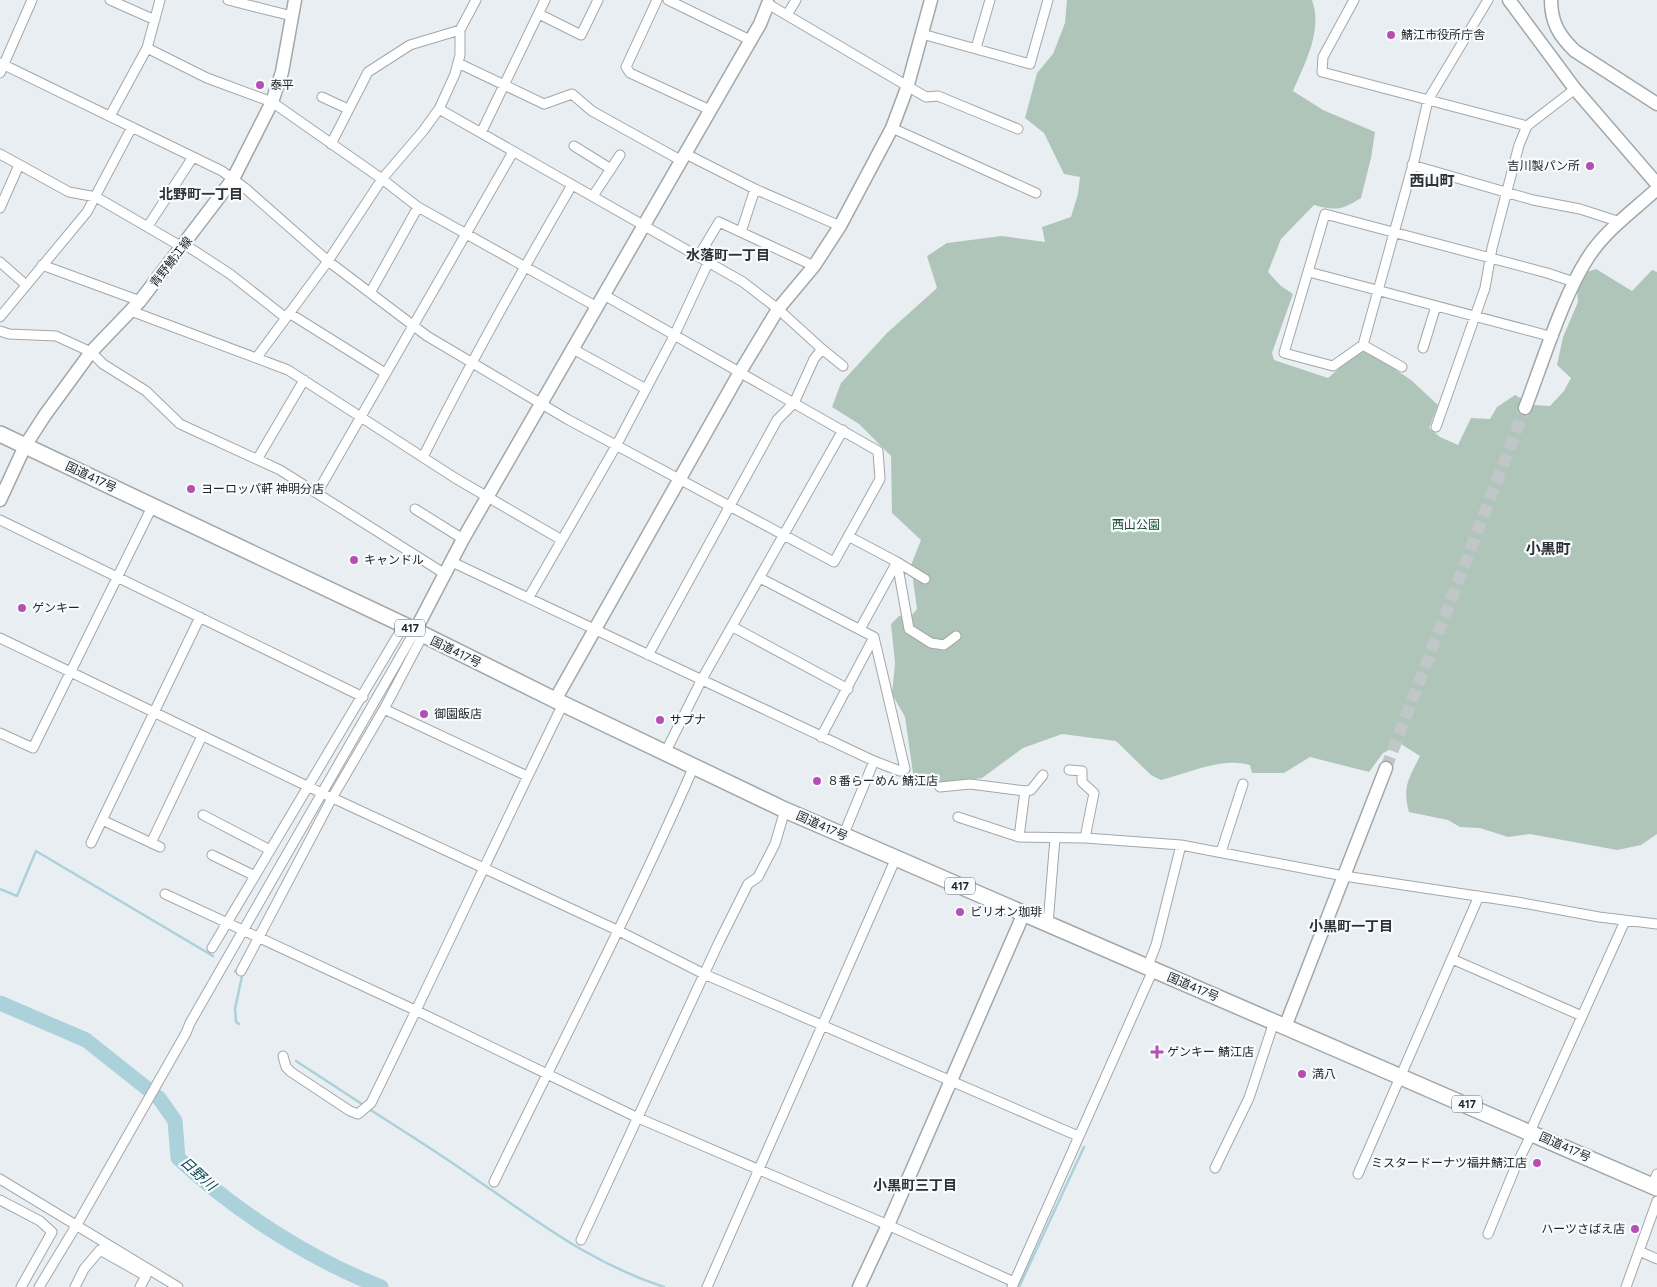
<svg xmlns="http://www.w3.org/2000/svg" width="1657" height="1287" viewBox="0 0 1657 1287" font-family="Figtree,'Noto Sans JP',sans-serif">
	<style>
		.green { fill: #b0c5b9 }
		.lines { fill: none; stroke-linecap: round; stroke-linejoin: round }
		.stream { stroke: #abd1da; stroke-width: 2.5 }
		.river { stroke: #abd1da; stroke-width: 15 }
		.secondary-tunnel { stroke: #c1c6c9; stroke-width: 12; stroke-dasharray: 12 6; stroke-linecap: butt }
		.street-casing { stroke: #a2a7aa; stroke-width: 11 }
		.secondary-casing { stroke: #a2a7aa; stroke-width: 15 }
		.highway-casing { stroke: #a2a7aa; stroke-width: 18 }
		.street { stroke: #fff; stroke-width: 9 }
		.secondary { stroke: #fff; stroke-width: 12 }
		.highway { stroke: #fff; stroke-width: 15 }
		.poi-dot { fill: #b54fb4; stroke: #f8fbfe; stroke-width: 2 }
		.labels { text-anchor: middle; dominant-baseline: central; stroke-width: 4.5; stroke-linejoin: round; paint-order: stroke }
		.shield { fill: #f8fbfe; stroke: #636467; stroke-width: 1 }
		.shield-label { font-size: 11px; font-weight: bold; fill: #232426 }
		.poi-label { font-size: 12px; fill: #232426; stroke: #f8fbfe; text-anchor: start }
		.street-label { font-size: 12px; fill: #232426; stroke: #f8fbfe }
		.park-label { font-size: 12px; fill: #1a4f35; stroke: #f8fbfe }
		.neighbourhood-label { font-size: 14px; font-weight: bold; fill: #2e3235; stroke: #f8fbfe }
		.water-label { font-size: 14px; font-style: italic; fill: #0a424d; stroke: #f8fbfe }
		.quarter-label { font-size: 15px; font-weight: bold; fill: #2e3235; stroke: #f8fbfe }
	</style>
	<rect width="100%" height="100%" fill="#e9eef2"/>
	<!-- green -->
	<path class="green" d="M1067,0H1312C1323,30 1305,63 1293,91L1323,110L1375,132L1371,158L1361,198C1342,210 1336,211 1314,205L1281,239L1268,272L1281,286L1293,294L1272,353L1274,360L1328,378L1363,348L1411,380L1438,405L1429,428L1440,437L1458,445L1471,418L1490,419L1497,407L1515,395L1533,405L1550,406L1564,391L1571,378L1557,365L1563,337L1578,302L1577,289L1587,272L1596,269L1632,291L1652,270L1657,272V834L1641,845L1617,850L1530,834L1508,837L1480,828L1460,827L1448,820L1409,812C1402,787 1409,778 1420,756L1401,744L1383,753L1369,772L1310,757L1284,773H1252L1250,765C1219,757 1191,773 1161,780L1151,775L1116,741L1062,734L1023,748L982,778L931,786L914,780L905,717L892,694L895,663L891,624L899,616L912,615L917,609L911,565L921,540L892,513L891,456L859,424L832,407L841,383L887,333L937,288L927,256L947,243L1002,236L1045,242L1042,227L1071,217L1078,194L1080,177L1064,174L1044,133L1025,118L1037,73L1053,54L1065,23Z"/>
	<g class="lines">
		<!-- stream -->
		<path class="stream" d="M0,889L17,896L36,851L213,956
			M235,971L242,976L235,1009L236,1022L239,1024
			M296,1061L365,1106
			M369,1109C405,1132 442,1155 477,1180C540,1223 591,1263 664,1287
			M1019,1287L1084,1147"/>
		<!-- river -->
		<path class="river" d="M0,1003L86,1040L159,1098L175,1121L178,1158C235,1211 308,1258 381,1287"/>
		<!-- secondary-tunnel -->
		<path class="secondary-tunnel" d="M1386,768L1525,408"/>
		<!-- street casing -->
		<g class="street-casing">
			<path id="street" d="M110,0L155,20
				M228,0L292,16
				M657,0L626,67L630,73L710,110
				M668,0L750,40
				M1354,0L1323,57L1322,72L1527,126
				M768,4L926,97L938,96L1018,129
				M539,14L581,35L598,0
				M787,15L796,0
				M922,34L1030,64L1048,0
				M147,48L207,78L272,102L382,179L418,207L597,307
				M976,48L990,0
				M0,63L222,171L245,188L328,261L427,336L567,419L834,562L880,479L878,451L604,295
				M458,63L544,104L572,94L592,111L682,161
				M0,73L32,0
				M322,97L348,109
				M439,109L743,282L778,309L822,349L814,359L794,403L777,420L648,655
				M110,116L147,48L160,0
				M892,128L1036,193
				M481,133L545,0
				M331,144L368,72L410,45L460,30
				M574,146L611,169
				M0,154L69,192L96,197L182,247
				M686,154L755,189L840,226
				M1412,165L1533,200L1580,209L1620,222
				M593,196L620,155
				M0,208L19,165
				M148,226L193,157
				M741,232L755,189
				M184,244L230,274L286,318
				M698,257L719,222L814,266
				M0,262L26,285
				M42,265L140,301
				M1309,272L1553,337
				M370,293L418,207
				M131,311L288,370L455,478L560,539
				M289,313L385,373
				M0,317L87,212L132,127
				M0,331L9,334L56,336L91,352L103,364L146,391L180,424L280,470L445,574
				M1363,345L1415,157L1428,100L1488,0
				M1423,348L1436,306
				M573,349L646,389
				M822,349L843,366
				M257,357L328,261L382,179L423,131L439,109L455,74L460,55V30L476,0
				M1402,367L1363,345L1333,366L1284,353L1325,214L1547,273L1574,282
				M1436,427L1485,288L1492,248L1519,145L1527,126L1575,89
				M423,457C469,365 520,274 572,185
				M258,458L304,380
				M317,493L513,152
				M415,509L463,539
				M0,520L363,697
				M848,536L897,562L860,629
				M452,562L874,761L843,836
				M760,578L874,637L821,737
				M925,579L897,562L909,629L931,643L944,645L956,636
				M529,597L616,446L674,336L708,263
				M733,627L848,689
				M0,638L309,787L617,930L704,974L1078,1136
				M384,709L527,776
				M0,733L33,748L152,507
				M665,753L702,679L843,430
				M874,761L900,771L905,769L874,637
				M1069,770L1082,771V782L1094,793L1085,838
				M940,787L970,784L1025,791L1019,837
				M1025,791L1031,790L1043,775
				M203,815L270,850
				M958,817L1019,837L1085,838L1181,845L1344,876L1517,902L1599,917L1657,924
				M102,820L160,847
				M91,843L200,617
				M151,843L202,736
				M1221,852L1243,784
				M212,855L255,876
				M165,894L417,1011L636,1117L888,1225L1014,1282
				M1048,924L1055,838
				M212,948L404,625
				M1452,959L1582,1016
				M1147,968L1156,945L1181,845
				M241,971L332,798L384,709L423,635
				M283,1056L286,1067L291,1072L350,1111L358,1114L371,1103C436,971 498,836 563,704
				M1215,1168L1249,1098L1274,1022
				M1358,1174L1479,896
				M0,1179L178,1287
				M494,1182C561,1044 633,907 694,766
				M1652,1186L1657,1174
				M0,1200L40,1221L52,1232L21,1287
				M1488,1234L1515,1168L1532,1133L1533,1125L1625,921
				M581,1240L719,942L748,884L758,877L775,844L785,810
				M1639,1251L1657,1259
				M39,1287L79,1221L186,1033L190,1023L415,631
				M75,1287L84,1269L100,1250L146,1276L140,1287
				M707,1287L896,858
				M1012,1287L1153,970
				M1626,1287L1657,1201"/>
		</g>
		<!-- secondary casing -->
		<g class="secondary-casing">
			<path id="secondary" d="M1509,0L1575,89L1657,184
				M1551,0C1551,22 1559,36 1575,51L1657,104
				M1525,408C1543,362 1562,297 1589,256C1606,230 1634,210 1657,189
				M0,500L25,446L45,415L91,352L140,301L233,179L272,102L282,72L295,0
				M415,631L463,539L760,24L768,4
				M555,700L740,372L778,309L814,266L840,226L892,128L907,88L931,0
				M1285,1027L1386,768
				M859,1287L888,1225L1024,913"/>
		</g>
		<!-- highway casing -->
		<g class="highway-casing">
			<path id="highway" d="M0,434L404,625L555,700L785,810L1657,1188"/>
		</g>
		<!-- street -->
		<use href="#street" class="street"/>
		<!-- secondary -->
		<use href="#secondary" class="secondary"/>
		<!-- highway -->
		<use href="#highway" class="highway"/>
	</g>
	<!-- markers -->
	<g class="poi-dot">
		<circle cx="1391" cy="35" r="5"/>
		<circle cx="260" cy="85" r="5"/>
		<circle cx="1590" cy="166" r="5"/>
		<circle cx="191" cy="489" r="5"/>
		<circle cx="354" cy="560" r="5"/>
		<circle cx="22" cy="608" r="5"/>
		<circle cx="424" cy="714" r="5"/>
		<circle cx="660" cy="720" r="5"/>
		<circle cx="817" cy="781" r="5"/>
		<circle cx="960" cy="912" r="5"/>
		<path d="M1154.5 1044.5h5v5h5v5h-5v5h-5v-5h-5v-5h5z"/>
		<circle cx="1302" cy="1074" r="5"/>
		<circle cx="1537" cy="1163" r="5"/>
		<circle cx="1635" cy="1229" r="5"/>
	</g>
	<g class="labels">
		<!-- shield labels -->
		<g class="shield">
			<rect x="395" y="619.5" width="30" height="17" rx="4"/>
			<rect x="945" y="877.5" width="30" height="17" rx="4"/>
			<rect x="1452" y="1095.5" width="30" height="17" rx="4"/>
		</g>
		<g class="shield-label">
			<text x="410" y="628">417</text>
			<text x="960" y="886">417</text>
			<text x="1467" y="1104">417</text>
		</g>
		<!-- poi labels -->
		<g class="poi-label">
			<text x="1401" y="35">鯖江市役所庁舎</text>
			<text x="270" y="85">泰平</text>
			<text x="1580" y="166" text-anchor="end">吉川製パン所</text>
			<text x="201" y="489">ヨーロッパ軒 神明分店</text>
			<text x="364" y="560">キャンドル</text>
			<text x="32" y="608">ゲンキー</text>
			<text x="434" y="714">御園飯店</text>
			<text x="670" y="720">サプナ</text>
			<text x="827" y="781">８番らーめん 鯖江店</text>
			<text x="970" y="912">ビリオン珈琲</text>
			<text x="1167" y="1052">ゲンキー 鯖江店</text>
			<text x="1312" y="1074">満八</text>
			<text x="1527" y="1163" text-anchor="end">ミスタードーナツ福井鯖江店</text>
			<text x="1625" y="1229" text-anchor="end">ハーツさばえ店</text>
		</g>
		<!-- street labels -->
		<g class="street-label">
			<text transform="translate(171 262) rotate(-52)">青野鯖江線</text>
			<text transform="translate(91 477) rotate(25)">国道417号</text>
			<text transform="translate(456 652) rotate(26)">国道417号</text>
			<text transform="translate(822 826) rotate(24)">国道417号</text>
			<text transform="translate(1193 987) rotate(23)">国道417号</text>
			<text transform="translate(1565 1147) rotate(24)">国道417号</text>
		</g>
		<!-- park labels -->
		<g class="park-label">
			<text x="1136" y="525">西山公園</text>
		</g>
		<!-- neighbourhood labels -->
		<g class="neighbourhood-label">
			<text x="201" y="194">北野町一丁目</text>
			<text x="728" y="255">水落町一丁目</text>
			<text x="1351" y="926">小黒町一丁目</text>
			<text x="915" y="1185">小黒町三丁目</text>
		</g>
		<!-- water labels -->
		<g class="water-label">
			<text transform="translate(198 1174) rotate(42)">日野川</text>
		</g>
		<!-- quarter labels -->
		<g class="quarter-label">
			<text x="1432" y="181">西山町</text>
			<text x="1548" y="549">小黒町</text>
		</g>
	</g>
</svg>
